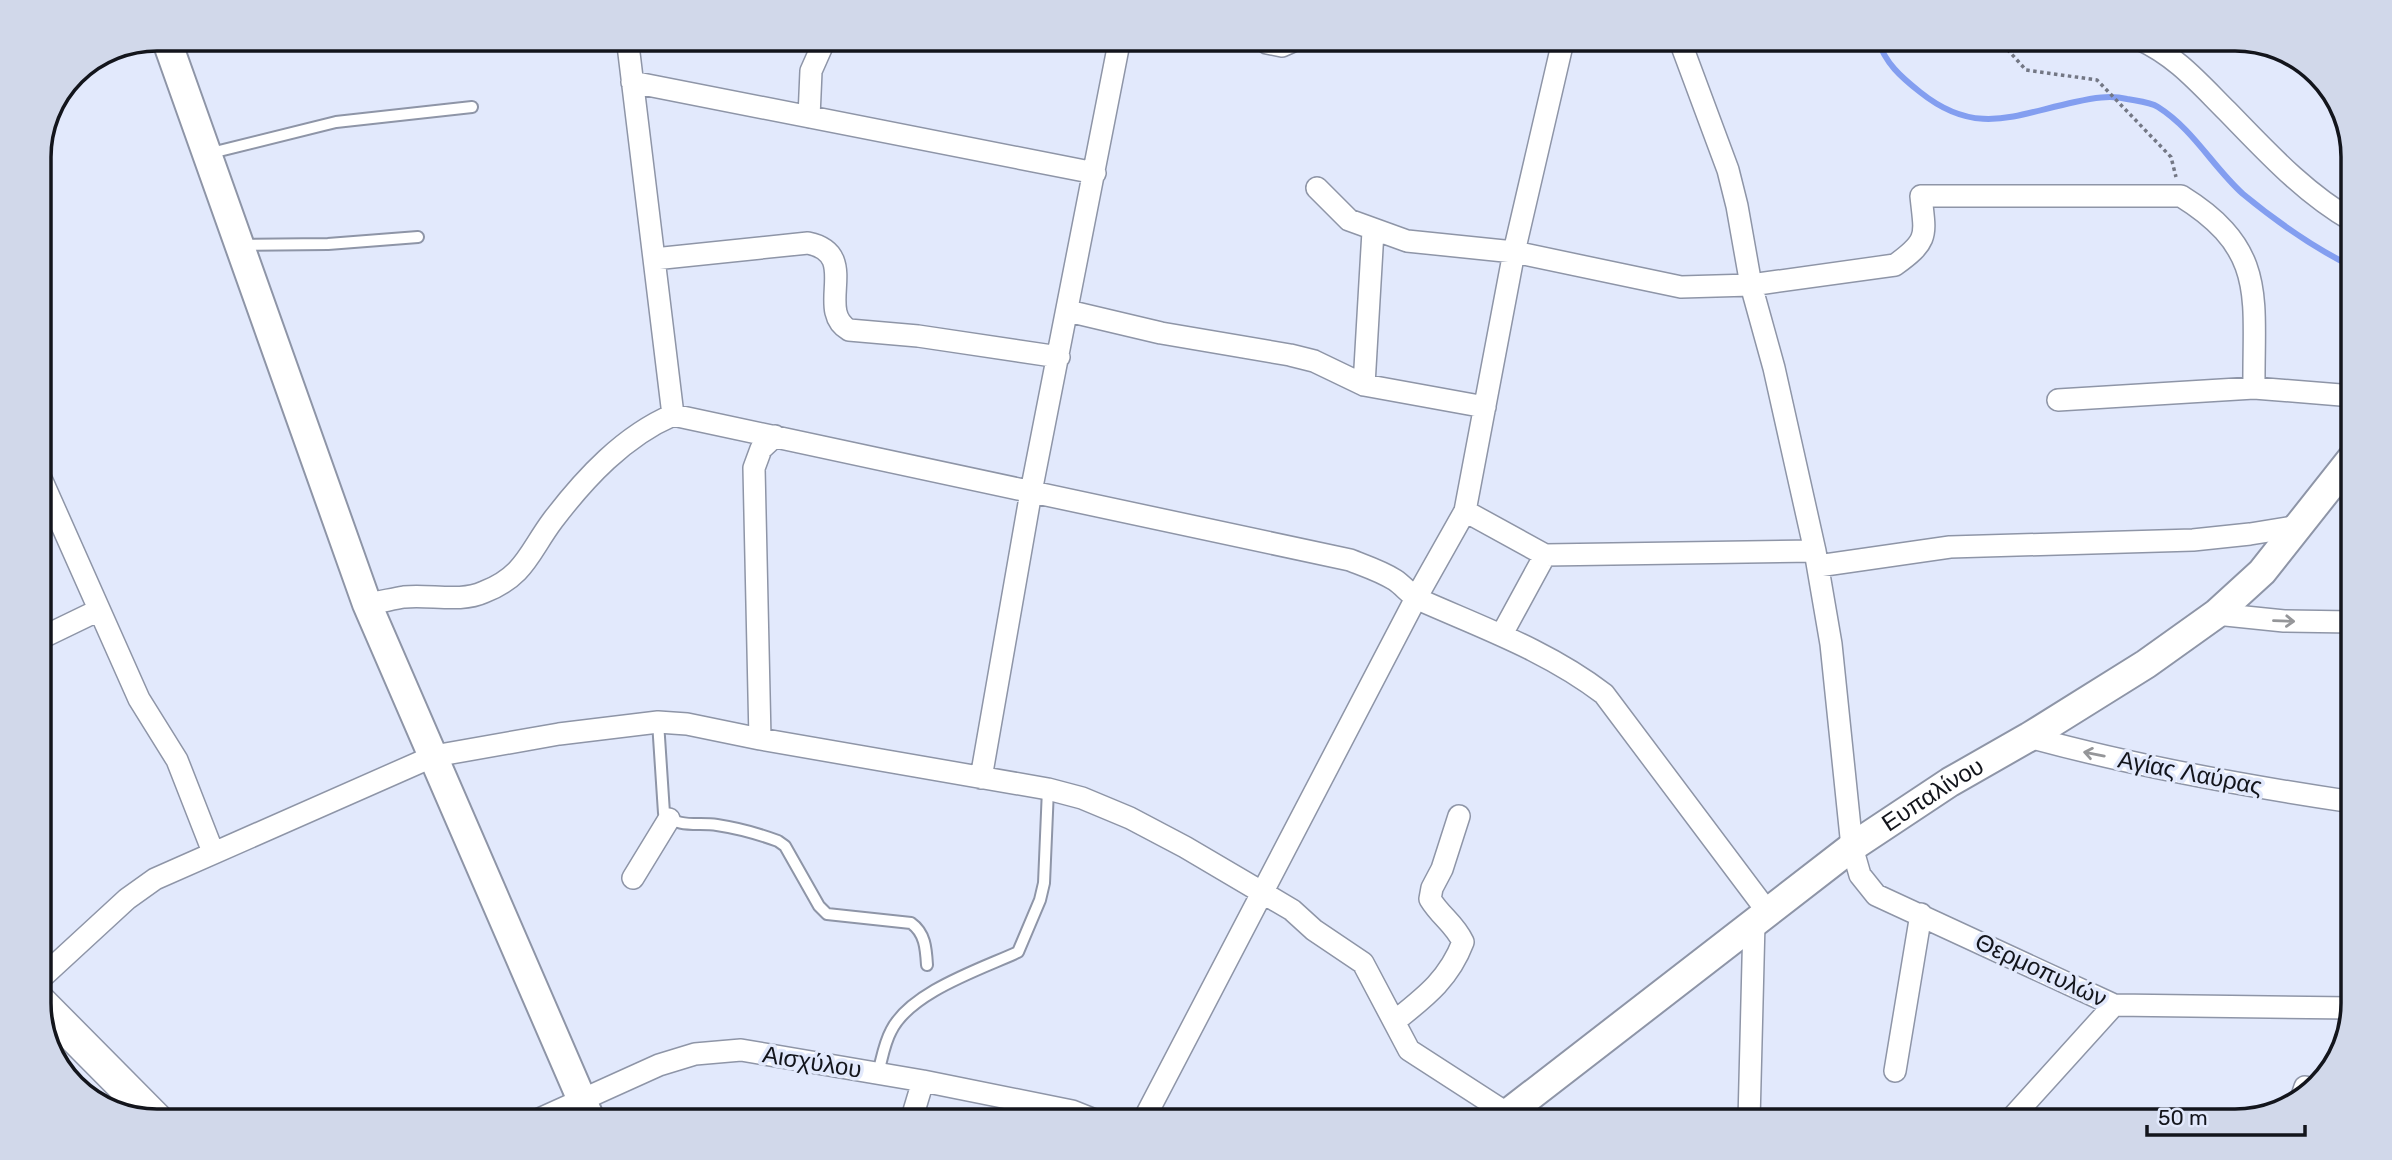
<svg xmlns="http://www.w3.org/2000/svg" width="2392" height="1160" viewBox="0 0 2392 1160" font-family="Rubik,sans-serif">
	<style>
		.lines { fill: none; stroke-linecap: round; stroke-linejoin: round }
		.stream { stroke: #839ef0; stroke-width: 6 }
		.service-casing { stroke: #8e95a7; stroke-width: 14 }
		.minor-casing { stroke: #8e95a7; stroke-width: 24 }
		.tertiary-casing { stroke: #8e95a7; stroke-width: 32 }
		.secondary-casing { stroke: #8e95a7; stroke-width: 35 }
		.path { stroke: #737784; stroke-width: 3.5; stroke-dasharray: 3.5 3.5; stroke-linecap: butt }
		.service { stroke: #fff; stroke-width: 10 }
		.minor { stroke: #fff; stroke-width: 21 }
		.tertiary { stroke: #fff; stroke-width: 28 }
		.secondary { stroke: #fff; stroke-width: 32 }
		.oneway { stroke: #959699 }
		.labels { text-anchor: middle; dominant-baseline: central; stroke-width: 7; stroke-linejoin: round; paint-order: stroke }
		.street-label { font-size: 24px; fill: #13151c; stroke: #e2e9fc }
		.rim { fill: none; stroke: #13151c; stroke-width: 3.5 }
	</style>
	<rect width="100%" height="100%" fill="#e2e9fc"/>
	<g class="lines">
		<!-- stream -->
		<path class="stream" d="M1878,40C1885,63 1901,77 1920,92C1976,137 2014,115 2075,102C2093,98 2110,95 2127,99C2137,101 2150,102 2158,107C2193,129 2213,167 2243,194C2277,222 2314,248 2353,267"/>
		<!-- service casing -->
		<g class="service-casing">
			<path id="service" d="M207,154L336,122L472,107
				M241,245L328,244L418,237
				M658,722L664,813C678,829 698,822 717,825C737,828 759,834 778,841L785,846L819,906L827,914L911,923C925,933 926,948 927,965
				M878,1073C882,1059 884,1044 891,1031C910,992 981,969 1018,952L1040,900L1044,883L1048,789"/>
		</g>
		<!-- minor casing -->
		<g class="minor-casing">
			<path id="minor" d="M2139,39C2176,56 2198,82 2227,111C2266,151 2304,193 2353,221
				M1680,41L1728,170L1737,206L1751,285L1774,368L1815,551L1831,644L1852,847L1860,875L1876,895L2114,1005L2352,1008
				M1267,43L1282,46L1291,42
				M628,45L673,415
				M632,82L1095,173
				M809,117L811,71L823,44
				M1317,188L1349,220L1407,241L1514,252L1681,287L1751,285L1895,265C1930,240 1925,235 1921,196H2181C2268,250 2253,298 2254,388
				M654,259L808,243C862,254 814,310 849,330L918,336L1059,357
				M1068,311L1161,333L1290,355L1314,361L1364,385L1485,407
				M1364,385L1373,231
				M2058,400L2254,388L2353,396
				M39,474L139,699L177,760L213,852
				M1465,511L1545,555L1815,551
				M1818,566L1950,547L2193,540L2250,534L2300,526
				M367,604C380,602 392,599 404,597C430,594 460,603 484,592C525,576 529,552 553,520C585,478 624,436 673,415L1350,560C1365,566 1381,571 1395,580C1404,586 1410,595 1420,600C1483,628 1548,651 1604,694L1767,911
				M2216,614L2284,621L2353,622
				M1502,634L1545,555
				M39,639L99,610
				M2029,737C2135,766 2245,786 2353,802
				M760,739L754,468L761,449L775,436
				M981,778L1031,492L1119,43
				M633,878L669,819
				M39,980L127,899L155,879L434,756L559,734L658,722L687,724L760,739L1048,789L1082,798L1130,818L1185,847L1292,910L1314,930L1363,963L1409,1050L1508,1114
				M1395,1021C1425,997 1449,979 1463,942C1454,923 1441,917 1430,899L1432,888L1442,869L1459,816
				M1895,1071L1921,914
				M2300,1102L2305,1087
				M535,1121L659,1065L695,1054L741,1050L923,1081L1072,1111L1097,1121
				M911,1121L923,1081
				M1143,1121L1416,598L1465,511L1514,252L1563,41
				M1749,1121L1754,922
				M2009,1121L2114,1005"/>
		</g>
		<!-- tertiary casing -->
		<g class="tertiary-casing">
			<g id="tertiary">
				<path d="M169,47L367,604L591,1121"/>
				<path id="s1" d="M1498,1121L1852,847L1950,782L2029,737L2146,664L2216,614L2262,572L2353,457"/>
			</g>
		</g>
		<!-- secondary casing -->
		<g class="secondary-casing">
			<path id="secondary" d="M39,1001L158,1121"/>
		</g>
		<!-- path -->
		<path class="path" d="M1998,39L2026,70L2097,80L2171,157L2176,177"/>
		<!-- service -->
		<use href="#service" class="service"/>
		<!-- minor -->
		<use href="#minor" class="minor"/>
		<!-- tertiary -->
		<use href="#tertiary" class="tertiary"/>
		<!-- secondary -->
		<use href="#secondary" class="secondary"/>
	</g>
	<!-- one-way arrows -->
	<defs><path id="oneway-shaft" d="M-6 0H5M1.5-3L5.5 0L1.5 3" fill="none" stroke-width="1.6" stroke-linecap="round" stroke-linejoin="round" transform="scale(1.75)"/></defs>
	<g class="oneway">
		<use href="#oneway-shaft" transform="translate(2284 621) rotate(2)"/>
		<use href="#oneway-shaft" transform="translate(2094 754) rotate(-169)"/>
	</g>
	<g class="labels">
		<!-- street labels -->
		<g class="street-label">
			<text transform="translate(2190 773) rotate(11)">Αγίας Λαύρας</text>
			<text stroke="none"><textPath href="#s1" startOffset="544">Ευπαλίνου</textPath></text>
			<text transform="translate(2041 970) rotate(25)">Θερμοπυλών</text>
			<text transform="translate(812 1062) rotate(9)">Αισχύλου</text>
		</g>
	</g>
	<!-- crop -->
	<path d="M0 0H2392V1160H0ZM157 51H2235A106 106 0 0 1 2341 157V1003A106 106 0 0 1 2235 1109H157A106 106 0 0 1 51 1003V157A106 106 0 0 1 157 51Z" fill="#d1d8ea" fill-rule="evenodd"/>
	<path class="rim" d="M157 51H2235A106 106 0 0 1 2341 157V1003A106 106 0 0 1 2235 1109H157A106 106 0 0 1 51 1003V157A106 106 0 0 1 157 51Z"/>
	<!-- scale -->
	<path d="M2147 1125v10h158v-10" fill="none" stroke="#13151c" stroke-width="3.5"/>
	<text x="2158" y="1125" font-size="21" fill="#13151c" stroke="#e2e9fc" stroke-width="5" paint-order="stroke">50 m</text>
</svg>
